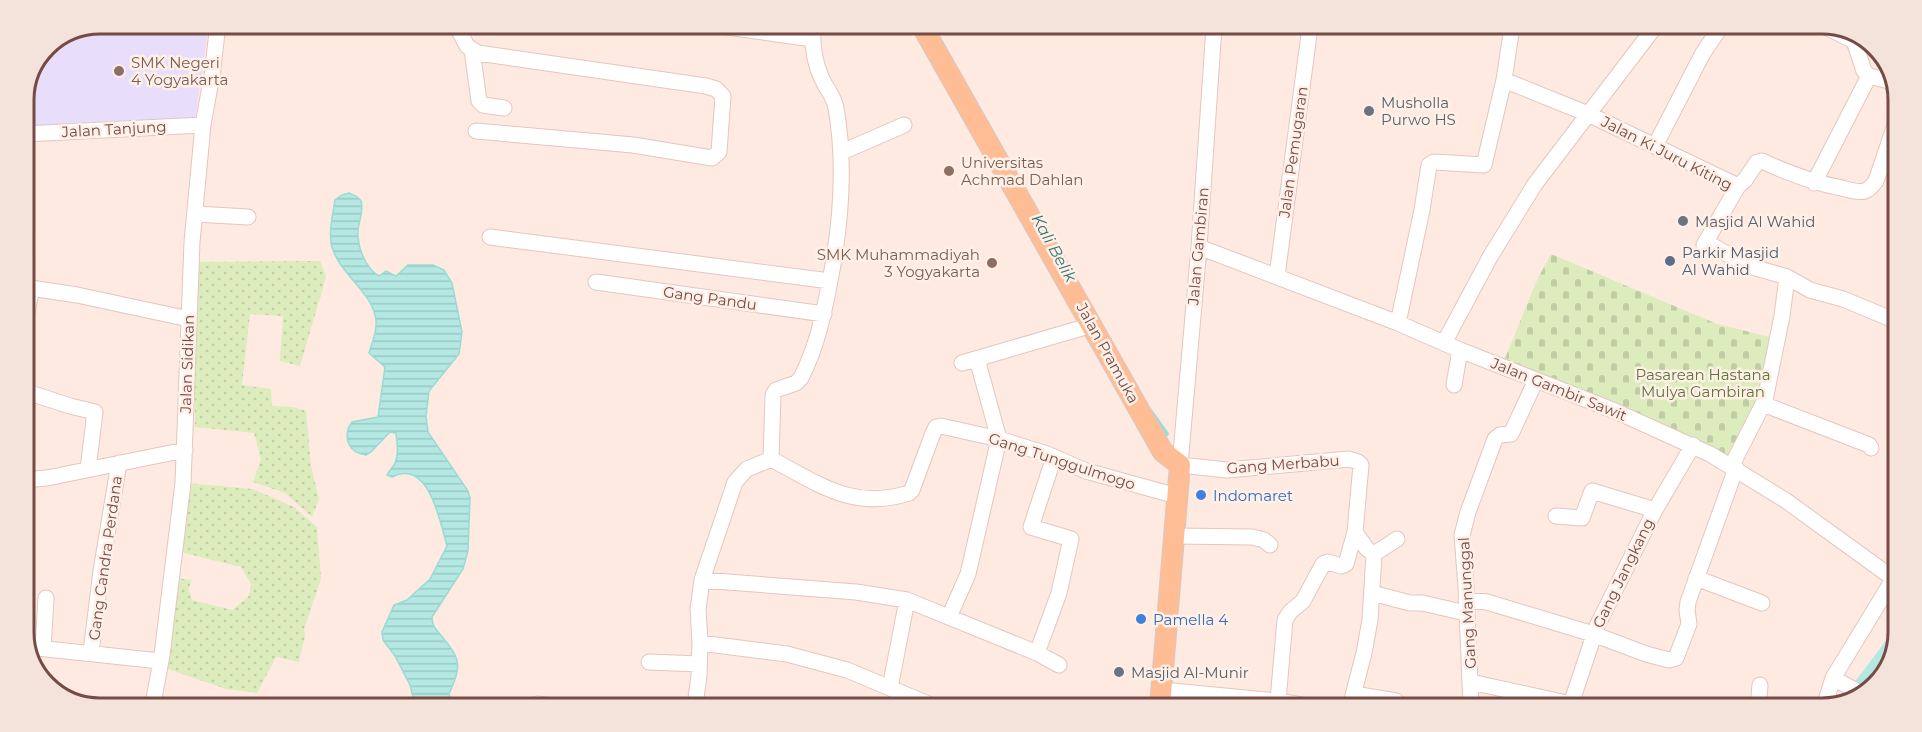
<svg xmlns="http://www.w3.org/2000/svg" width="1922" height="732" viewBox="0 0 1922 732" font-family="Montserrat,sans-serif">
	<style>
		.education { fill: #e8ddfa }
		.grass { fill: url(#grass-dots) }
		.cemetery { fill: url(#cemetery-stones) }
		.water { fill: url(#water-rules); stroke: #99dbd5; stroke-width: 1.5 }
		.lines { fill: none; stroke-linecap: round; stroke-linejoin: round }
		.stream { stroke: #99dbd5; stroke-width: 4 }
		.river { stroke: #b3e8e3; stroke-width: 22 }
		.minor-casing { stroke: #e4c6be; stroke-width: 17 }
		.major-casing { stroke: #d6c9c7; stroke-width: 22 }
		.minor { stroke: #fff; stroke-width: 15 }
		.major { stroke: #ffbd95; stroke-width: 20 }
		.education-dot { fill: #8d6e63; stroke: #fff0e7; stroke-width: 2 }
		.worship-dot { fill: #6b7280; stroke: #fff0e7; stroke-width: 2 }
		.service-dot { fill: #5c6f8a; stroke: #fff0e7; stroke-width: 2 }
		.shop-dot { fill: #3f7fe0; stroke: #fff0e7; stroke-width: 2 }
		.labels { text-anchor: middle; dominant-baseline: central; stroke-width: 5; stroke-linejoin: round; paint-order: stroke }
		.education-label { font-size: 15px; fill: #785e54; stroke: #fff0e7; text-anchor: start }
		.worship-label { font-size: 15px; fill: #5b616d; stroke: #fff0e7; text-anchor: start }
		.street-label { font-size: 15px; fill: #764b45; stroke: #fff0e7 }
		.service-label { font-size: 15px; fill: #4e5e75; stroke: #fff0e7; text-anchor: start }
		.park-label { font-size: 15px; fill: #5b773a; stroke: #fff0e7 }
		.shop-label { font-size: 15px; fill: #366cbe; stroke: #fff0e7; text-anchor: start }
		.water-label { font-size: 16px; font-style: italic; fill: #357670; stroke: #fff0e7 }
		.rim { fill: none; stroke: #764b45; stroke-width: 3 }
	</style>
	<defs>
		<pattern id="grass-dots" width="8" height="8" patternUnits="userSpaceOnUse" patternTransform="scale(1.5)"><rect width="8" height="8" fill="#dcecbd"/><path d="M2 2h.1M6 6h.1" fill="none" stroke="#c0cca4" stroke-width="1.8" stroke-linecap="round"/></pattern>
		<pattern id="cemetery-stones" width="16" height="16" patternUnits="userSpaceOnUse" patternTransform="scale(1.5)"><rect width="16" height="16" fill="#dcecbd"/><path d="M2 7V4a2 2 0 0 1 4 0v3zM10 15v-3a2 2 0 0 1 4 0v3z" fill="#c0cca4"/></pattern>
		<pattern id="water-rules" width="6" height="5" patternUnits="userSpaceOnUse" patternTransform="scale(1.5)"><rect width="6" height="5" fill="#b3e8e3"/><path d="M0 2.5h6" fill="none" stroke="#9dc8c4"/></pattern>
	</defs>
	<rect width="100%" height="100%" fill="#feeae0"/>
	<!-- education -->
	<path class="education" d="M101,24H209L195,119L24,137V96L47,46Z"/>
	<!-- grass -->
	<path class="grass" d="M320,261L326,277L300,366L280,361L283,316L250,314L242,385L271,389L272,406L293,407L306,411L311,466L319,499L312,517L285,493L253,482L261,459L254,433L195,427L193,262Z
		M186,483L253,489L294,507L317,527L321,579L304,629L305,636L299,662L276,657L257,693L226,689L165,668L175,578L191,580L189,590L192,600L232,610L249,596L251,584L241,567L181,552Z"/>
	<!-- cemetery -->
	<path class="cemetery" d="M1551,254L1717,324L1770,337L1762,400L1730,459L1504,361L1537,280Z"/>
	<!-- water -->
	<path class="water" d="M349,193C353,195 359,197 361,201C364,209 359,222 358,230C357,246 365,268 379,276L386,271L396,276L408,265H433L444,270L452,283L462,332L459,354L429,391L426,416L428,432L468,491L470,498L468,551L463,569L432,617C432,625 435,629 440,634C460,659 463,663 449,694L453,705H415L410,685L395,656L383,640L382,632L394,605L407,600L430,579L447,546C440,522 429,458 392,477L387,475C389,470 393,468 395,463C399,454 397,443 396,433L390,432L371,452L366,455C348,453 342,436 352,422L378,417L385,367L369,353C372,343 377,332 376,321C374,293 340,275 332,247C328,234 333,213 335,200L342,195Z"/>
	<g class="lines">
		<!-- stream -->
		<path class="stream" d="M1149,409L1167,434"/>
		<!-- river -->
		<path class="river" d="M1858,696L1894,648"/>
		<!-- minor casing -->
		<g class="minor-casing">
			<path id="minor" d="M456,25L467,46L478,53L706,86L716,89L723,96L719,152L712,158L633,145L476,131
				M713,25L812,39
				M1214,27L1199,247L1180,465L1227,470L1349,459L1358,462L1361,465L1355,532L1367,549L1374,554
				M1828,28L1854,41
				M1851,32L1864,71L1869,76L1893,82
				M472,50L479,101L483,105L504,108
				M1504,80L1588,114L1738,186
				M24,134L203,125
				M1655,146L1703,53L1720,28
				M842,152L904,125
				M1814,183L1869,76
				M195,214L248,217
				M490,237L830,281
				M1199,247L1398,323L1460,350L1615,411L1710,454L1785,500L1894,579
				M1277,276L1310,27
				M1787,277L1810,290L1843,299L1896,321
				M596,282L824,314
				M24,287L77,295L189,319
				M1398,323L1422,210L1429,165L1434,162L1484,165L1504,80L1512,27
				M24,327L32,288
				M1444,343L1490,257L1535,184L1654,28
				M962,363L1092,325
				M1454,385L1460,350
				M24,391L70,406L95,412L88,469
				M1763,404L1869,445L1871,448
				M771,459L773,395L776,390L796,383L801,378C817,346 823,317 830,281C841,224 846,165 836,108C834,96 827,90 822,79C814,62 812,44 813,26
				M1732,465L1765,400L1782,316L1787,277L1746,265L1715,247L1704,245L1738,186L1745,180L1757,162L1762,161C1788,173 1813,183 1842,188C1849,190 1858,193 1865,191C1870,189 1873,185 1876,181L1898,116
				M24,480L47,478L185,450
				M1556,516L1582,518L1592,491L1655,510
				M1174,536L1252,537L1264,540L1270,545
				M1696,578L1762,603
				M702,580L856,592L907,600L1037,653L1059,665
				M1372,593L1410,603H1422L1466,613
				M1466,600L1487,602L1593,634L1646,654L1669,660L1676,658L1689,624L1687,610L1688,602L1736,468
				M949,617L968,574L999,439L977,359
				M700,643L787,654L847,670L933,706
				M28,647L160,661
				M43,648L46,598
				M91,652L101,571L119,463
				M1037,653L1059,593L1071,539L1031,527L1054,457
				M649,662L699,664
				M1833,678L1862,694
				M1471,682L1571,704
				M890,688L907,600
				M1162,690L1278,701L1313,707
				M1354,694L1396,701
				M1278,701L1285,620L1290,612L1303,601L1323,564L1328,562L1341,566L1346,564L1355,532
				M153,704L162,655L183,483L192,242L203,125L212,75L218,24
				M537,704L546,705
				M695,705L699,676L700,643L698,609L702,580L735,482L747,469L771,459C819,484 853,511 909,493L912,490L933,433L936,427L941,426L999,439L1047,454L1086,471L1177,496
				M1350,707L1364,653L1370,620L1374,554L1397,539
				M1471,707L1466,587L1462,535L1468,512L1495,439L1500,435L1511,434L1536,380
				M1570,707L1597,626L1655,510L1693,445
				M1824,707L1833,678L1894,578
				M1758,708L1760,685"/>
		</g>
		<!-- major casing -->
		<g class="major-casing">
			<path id="major" d="M922,26L1163,452L1180,465L1160,706"/>
		</g>
		<!-- minor -->
		<use href="#minor" class="minor"/>
		<!-- major -->
		<use href="#major" class="major"/>
	</g>
	<!-- markers -->
	<g class="education-dot">
		<circle cx="119" cy="71" r="6"/>
		<circle cx="949" cy="171" r="6"/>
		<circle cx="992" cy="263" r="6"/>
	</g>
	<g class="worship-dot">
		<circle cx="1369" cy="111" r="6"/>
		<circle cx="1683" cy="221" r="6"/>
		<circle cx="1119" cy="672" r="6"/>
	</g>
	<circle class="service-dot" cx="1670" cy="261" r="6"/>
	<g class="shop-dot">
		<circle cx="1201" cy="495" r="6"/>
		<circle cx="1141" cy="619" r="6"/>
	</g>
	<g class="labels">
		<!-- education labels -->
		<g class="education-label">
			<text x="131" y="62">SMK Negeri<tspan x="131" dy="17">4 Yogyakarta</tspan></text>
			<text x="961" y="162">Universitas<tspan x="961" dy="17">Achmad Dahlan</tspan></text>
			<text x="980" y="254" text-anchor="end">SMK Muhammadiyah<tspan x="980" dy="17">3 Yogyakarta</tspan></text>
		</g>
		<!-- worship labels -->
		<g class="worship-label">
			<text x="1381" y="102">Musholla<tspan x="1381" dy="17">Purwo HS</tspan></text>
			<text x="1695" y="221">Masjid Al Wahid</text>
			<text x="1131" y="672">Masjid Al-Munir</text>
		</g>
		<!-- street labels -->
		<g class="street-label">
			<text transform="translate(114 129) rotate(-3)">Jalan Tanjung</text>
			<text transform="translate(1293 152) rotate(-82)">Jalan Pemugaran</text>
			<text transform="translate(1667 153) rotate(27)">Jalan Ki Juru Kiting</text>
			<text transform="translate(1198 246) rotate(-85)">Jalan Gambiran</text>
			<text transform="translate(710 298) rotate(8)">Gang Pandu</text>
			<text transform="translate(1108 353) rotate(61)">Jalan Pramuka</text>
			<text transform="translate(187 364) rotate(-88)">Jalan Sidikan</text>
			<text transform="translate(1559 389) rotate(22)">Jalan Gambir Sawit</text>
			<text transform="translate(1062 461) rotate(18)">Gang Tunggulmogo</text>
			<text transform="translate(1283 464) rotate(-4)">Gang Merbabu</text>
			<text transform="translate(105 558) rotate(-82)">Gang Candra Perdana</text>
			<text transform="translate(1623 573) rotate(-64)">Gang Jangkang</text>
			<text transform="translate(1467 603) rotate(-93)">Gang Manunggal</text>
		</g>
		<!-- service labels -->
		<g class="service-label">
			<text x="1682" y="252">Parkir Masjid<tspan x="1682" dy="17">Al Wahid</tspan></text>
		</g>
		<!-- park labels -->
		<g class="park-label">
			<text x="1703" y="374">Pasarean Hastana<tspan x="1703" dy="17">Mulya Gambiran</tspan></text>
		</g>
		<!-- shop labels -->
		<g class="shop-label">
			<text x="1213" y="495">Indomaret</text>
			<text x="1153" y="619">Pamella 4</text>
		</g>
		<!-- water labels -->
		<g class="water-label">
			<text transform="translate(1054 248) rotate(61)">Kali Belik</text>
		</g>
	</g>
	<!-- crop -->
	<path d="M0 0H1922V732H0ZM100 34H1822A66 66 0 0 1 1888 100V632A66 66 0 0 1 1822 698H100A66 66 0 0 1 34 632V100A66 66 0 0 1 100 34Z" fill="#f4e3da" fill-rule="evenodd"/>
	<path class="rim" d="M100 34H1822A66 66 0 0 1 1888 100V632A66 66 0 0 1 1822 698H100A66 66 0 0 1 34 632V100A66 66 0 0 1 100 34Z"/>
</svg>
